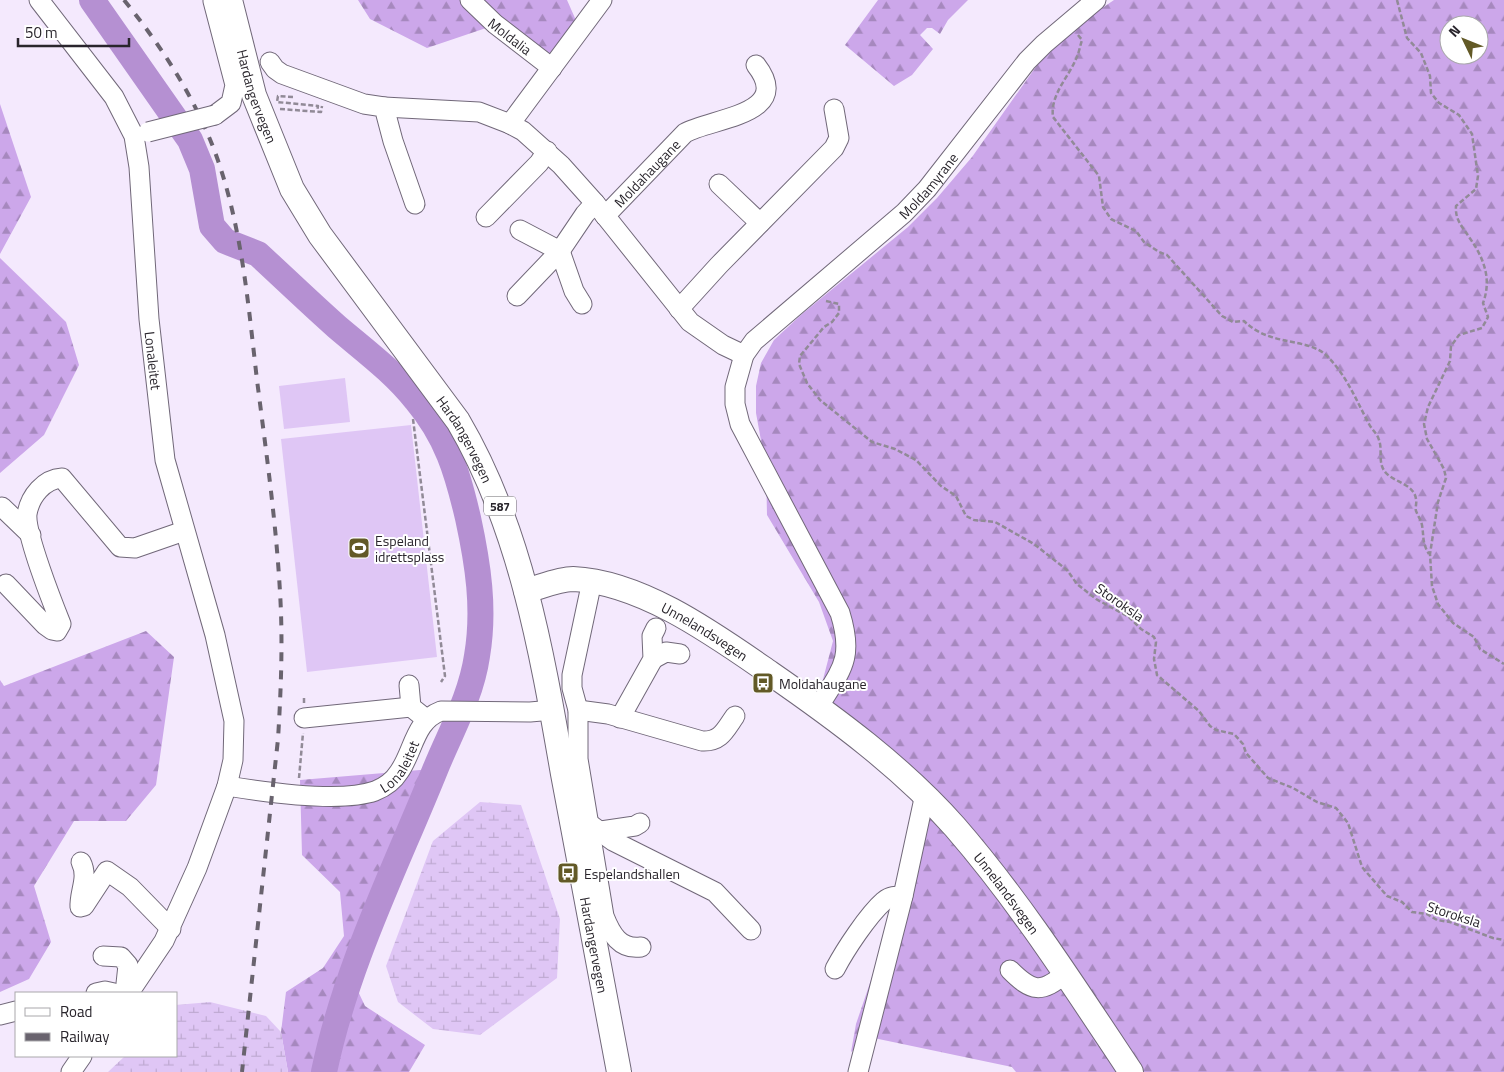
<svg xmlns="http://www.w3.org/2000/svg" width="1504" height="1072" viewBox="0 0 1504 1072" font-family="'Titillium Web',sans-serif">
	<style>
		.forest { fill: url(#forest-firs); fill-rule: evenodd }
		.wetland { fill: url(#wetland-marsh) }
		.garden { fill: #dfc6f5 }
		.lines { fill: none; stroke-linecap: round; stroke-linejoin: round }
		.river { stroke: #b590d2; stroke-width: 26 }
		.minor-casing { stroke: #716879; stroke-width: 21 }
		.major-casing { stroke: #716879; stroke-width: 26 }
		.path { stroke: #918a97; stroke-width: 2.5; stroke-dasharray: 5 2.5; stroke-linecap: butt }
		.minor { stroke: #fff; stroke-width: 19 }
		.major { stroke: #fff; stroke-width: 24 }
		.rail { stroke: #69636e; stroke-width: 4; stroke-dasharray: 9 9; stroke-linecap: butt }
		.minor-bridge-casing { stroke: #716879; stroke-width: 21; stroke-linecap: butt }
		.minor-bridge { stroke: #fff; stroke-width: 19 }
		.labels { text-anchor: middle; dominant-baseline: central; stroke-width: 4; stroke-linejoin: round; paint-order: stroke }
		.shield { fill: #fff; stroke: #69666b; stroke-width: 1 }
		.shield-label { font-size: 12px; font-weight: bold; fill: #29252c }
		.street-label { font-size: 14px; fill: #29252c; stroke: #fff }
		.poi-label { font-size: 14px; fill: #29252c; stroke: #fff; text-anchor: start }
	</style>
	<defs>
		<pattern id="forest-firs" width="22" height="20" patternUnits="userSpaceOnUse" patternTransform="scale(1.25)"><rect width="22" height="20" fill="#cca7ea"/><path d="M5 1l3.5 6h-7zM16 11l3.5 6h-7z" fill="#a688be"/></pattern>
		<pattern id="wetland-marsh" width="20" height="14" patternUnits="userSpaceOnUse" patternTransform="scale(1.25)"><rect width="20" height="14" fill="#dfc6f5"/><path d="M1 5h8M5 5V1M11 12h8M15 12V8" fill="none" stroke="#bfaad2"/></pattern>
	</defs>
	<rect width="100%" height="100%" fill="#f4e9fd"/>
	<!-- forest -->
	<path class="forest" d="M358,0H567L578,25L546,64L492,26L427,48L370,19Z
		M878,0H968L948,20L940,34L932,28H927L920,35L933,49L912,75L894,86L845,45Z
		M1114,0H1504V1072H1016L1012,1067L869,1037L851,1052L856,1024L920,836L927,807L822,713L820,691L833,641L819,602L767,515L766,468L756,413V386L761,363L774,340L802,314L908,227L937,198L972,157L1040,61L1070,30ZM1449,25H1479V55H1449Z
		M0,104L31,197L0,254Z
		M0,258L66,322L79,365L44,435L0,473Z
		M146,631L174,657L156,785L126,821H74L34,886L51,942L29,979L0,992V680L4,686Z
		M432,769L428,805L397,849L347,968L365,1006L425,1045L409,1072H288L281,1032L286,992L323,968L344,936L340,892L302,855L300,780Z"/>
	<!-- wetland -->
	<path class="wetland" d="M480,802L521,805L560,919L557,978L480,1035L433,1029L398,1002L386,966L433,841Z
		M210,1002L266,1016L281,1032L288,1072H108L125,1056H176V1005Z"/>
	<!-- garden -->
	<path class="garden" d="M345,378L350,422L284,429L279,386Z
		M411,425L437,657L307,672L281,439Z"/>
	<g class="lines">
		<!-- river -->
		<path class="river" d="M92,0L190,140L202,169L212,226L225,241L258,254C284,278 310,303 337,327C364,350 394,372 416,400C447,437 457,471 468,518C478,564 485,609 477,656C471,697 450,733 435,770C395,869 346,966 324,1072"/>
		<!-- minor casing -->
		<g class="minor-casing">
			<g id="minor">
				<path id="s1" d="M39,0L114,97L134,136L139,167L149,319L165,460L215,635L234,721L233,760L227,786L197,868L164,941L129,993"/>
				<path id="s2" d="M470,0L495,24L552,68"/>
				<path d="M213,1L235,85L231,103L215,115"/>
				<path d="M270,62L275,69L282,74L364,104L384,107L393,141L415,204"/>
				<path d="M384,107L479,112L510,124L523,131L561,165L595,203L690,322L723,345L744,355"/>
				<path d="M510,124L602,0"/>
				<path d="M719,184L760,223"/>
				<path id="s3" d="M605,216L685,133C711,118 795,115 756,65"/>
				<path d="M486,217L539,163L547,151"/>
				<path d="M520,230L560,251L574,291L582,304"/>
				<path d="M517,296L560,251L585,214L595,203"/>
				<path d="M679,309L719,265L834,148L839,138L834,109"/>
				<path d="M2,507L31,535"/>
				<path d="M592,581L572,675V688L578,710V759L604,916C611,934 620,950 641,947"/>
				<path d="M6,584L45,625L52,630L57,631L61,624C53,604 25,533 27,514C30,496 44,479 62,478L120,547L135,548L184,531"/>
				<path d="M653,659L666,652L680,654"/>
				<path d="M409,685L411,707L421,715"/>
				<path id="s4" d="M819,706C842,669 854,658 840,613L740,424L735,404V387L744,355L754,341L904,213L927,189L1027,61L1044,44L1096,0"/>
				<path d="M578,710L608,714L702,741C721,742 725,730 735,716"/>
				<path d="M304,718L411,707"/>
				<path d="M620,718L653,659L652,636L656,628"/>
				<path id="s5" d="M227,786C264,792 341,803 375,791C385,787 394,780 399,772C414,751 414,721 441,711L530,712L553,710"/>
				<path d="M591,825L613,841L715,892L751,930"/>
				<path d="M601,831L635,826L640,823"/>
				<path d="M81,862C89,877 79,892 80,907L84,906L107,871L130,887L171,929"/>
				<path d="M103,956L121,957L128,965L125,993"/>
				<path d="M835,969C845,950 868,915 884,901C890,896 896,896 903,896"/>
				<path d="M1010,970C1032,992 1041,994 1066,973"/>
				<path d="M96,993L105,991L114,993"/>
				<path d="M0,1015L16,1011"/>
				<path d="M71,1072L82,1056"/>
				<path d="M858,1072L903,896L925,794"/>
			</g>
		</g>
		<!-- major casing -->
		<g class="major-casing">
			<g id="major">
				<path id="s6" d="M230,0L254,95L292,189L320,235L458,421C521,528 542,653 563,774C581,874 600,973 619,1072"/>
				<path id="s7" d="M526,591C541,587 558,579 573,579C642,582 715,635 770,673C835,718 902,767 955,827C1021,903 1075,988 1131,1072"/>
			</g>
		</g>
		<!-- path -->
		<path class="path" d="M1397,0L1407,38L1421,53L1430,76L1431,93L1439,103L1459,115L1472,134L1478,176L1476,189L1456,206C1455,220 1462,226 1469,237C1484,258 1492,279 1483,303L1488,317L1482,328L1459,335L1451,346L1450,361L1428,407L1424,424L1427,439L1444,469L1446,478L1438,502L1430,554L1432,586L1438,604L1453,623L1474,637L1480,649L1504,664
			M1078,35L1082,40C1080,46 1079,53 1076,59C1068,78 1050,95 1053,117L1099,176L1103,207L1111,219L1136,231L1144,242L1159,252L1167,255L1222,316L1233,322L1244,321C1270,347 1308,337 1327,356C1347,376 1356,400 1369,424C1372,430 1377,433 1379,440C1383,451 1377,463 1386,473C1394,482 1414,484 1416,499C1417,503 1415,507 1416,511C1418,516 1421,520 1422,525C1424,537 1422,543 1429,554
			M293,97L278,96L277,102L318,106L317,111
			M280,109L321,112L322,106
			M826,301L839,304V313L832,322L824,327L800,356L799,364L807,383L820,400L872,442L895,449L916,460L941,486L956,496L966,516L974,520L995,522L1034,544L1067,570L1077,584L1096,599L1129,617L1141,629L1154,637L1156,642L1154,659L1157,675L1199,711L1210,726L1216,730L1234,734L1243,744L1246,753L1268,778L1293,788L1317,802L1336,808L1348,823L1362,867L1387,896L1402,902L1412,912L1427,914L1437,920L1450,922L1493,938L1504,940
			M413,419L445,676L441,682
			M304,703V697
			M299,778L303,733"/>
		<!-- minor -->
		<use href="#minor" class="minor"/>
		<!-- major -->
		<use href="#major" class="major"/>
		<!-- rail -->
		<path class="rail" d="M124,0C162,47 194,96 215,152C242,226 248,303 257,380C266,451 276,521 280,592C283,641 281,690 278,739L242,1072"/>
		<!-- minor-bridge casing -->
		<g class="minor-bridge-casing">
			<path id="minor-bridge" d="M148,132L215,115"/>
		</g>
		<!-- minor-bridge -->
		<use href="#minor-bridge" class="minor-bridge"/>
	</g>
	<!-- icons -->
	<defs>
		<g id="stadium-square" transform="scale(1.125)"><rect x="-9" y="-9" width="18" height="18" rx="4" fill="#625926" stroke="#fff"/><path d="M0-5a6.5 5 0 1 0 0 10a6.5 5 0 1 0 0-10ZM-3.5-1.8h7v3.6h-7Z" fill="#fff"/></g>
		<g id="bus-square" transform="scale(1.125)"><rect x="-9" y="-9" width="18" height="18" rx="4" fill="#625926" stroke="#fff"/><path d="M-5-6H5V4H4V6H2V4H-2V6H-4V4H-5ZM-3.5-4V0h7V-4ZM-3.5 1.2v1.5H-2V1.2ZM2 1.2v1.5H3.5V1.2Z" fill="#fff"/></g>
	</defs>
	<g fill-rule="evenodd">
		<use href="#stadium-square" x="359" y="548"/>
		<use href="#bus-square" x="763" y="683"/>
		<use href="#bus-square" x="568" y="873"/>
	</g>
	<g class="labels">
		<!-- shield labels -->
		<rect class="shield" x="484" y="496.5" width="32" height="19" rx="4"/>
		<g class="shield-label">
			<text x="500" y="506">587</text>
		</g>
		<!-- street labels -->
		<g class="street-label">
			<text stroke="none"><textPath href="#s2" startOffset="54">Moldalia</textPath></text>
			<text stroke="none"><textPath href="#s6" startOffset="100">Hardangervegen</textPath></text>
			<text stroke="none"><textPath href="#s3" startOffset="60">Moldahaugane</textPath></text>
			<text stroke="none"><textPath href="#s4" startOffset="636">Moldamyrane</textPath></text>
			<text stroke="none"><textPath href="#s1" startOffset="392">Lonaleitet</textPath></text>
			<text stroke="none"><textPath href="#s6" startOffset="504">Hardangervegen</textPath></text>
			<text transform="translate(1120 602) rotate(35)">Storoksla</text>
			<text stroke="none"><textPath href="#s7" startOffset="192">Unnelandsvegen</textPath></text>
			<text stroke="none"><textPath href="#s5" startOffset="185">Lonaleitet</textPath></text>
			<text stroke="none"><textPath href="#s7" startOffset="595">Unnelandsvegen</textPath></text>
			<text transform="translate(1454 914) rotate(18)">Storoksla</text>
			<text stroke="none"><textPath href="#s6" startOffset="1029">Hardangervegen</textPath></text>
		</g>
		<!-- poi labels -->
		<g class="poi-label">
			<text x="375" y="540">Espeland<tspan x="375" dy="16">idrettsplass</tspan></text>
			<text x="779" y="683">Moldahaugane</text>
			<text x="584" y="873">Espelandshallen</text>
		</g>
	</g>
	<!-- legend -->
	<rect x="15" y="992" width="162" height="65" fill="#ffffff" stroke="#a9a8ab"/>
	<rect x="25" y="1008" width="25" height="8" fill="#ffffff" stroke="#a9a8ab"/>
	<text x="60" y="1017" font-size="15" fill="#29252c">Road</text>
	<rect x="25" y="1033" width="25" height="8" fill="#69636e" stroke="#a9a8ab"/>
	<text x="60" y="1042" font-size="15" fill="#29252c">Railway</text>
	<!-- north arrow -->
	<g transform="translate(1464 40) rotate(313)"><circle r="24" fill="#ffffff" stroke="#a9a8ab"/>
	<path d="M0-4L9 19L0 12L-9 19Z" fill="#625926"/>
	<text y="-8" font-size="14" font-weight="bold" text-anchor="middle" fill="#29252c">N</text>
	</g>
	<!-- scale -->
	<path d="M18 38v8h111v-8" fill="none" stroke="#29252c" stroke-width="2.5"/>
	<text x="25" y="38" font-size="15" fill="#29252c" stroke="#ffffff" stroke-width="4" paint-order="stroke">50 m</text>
</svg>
